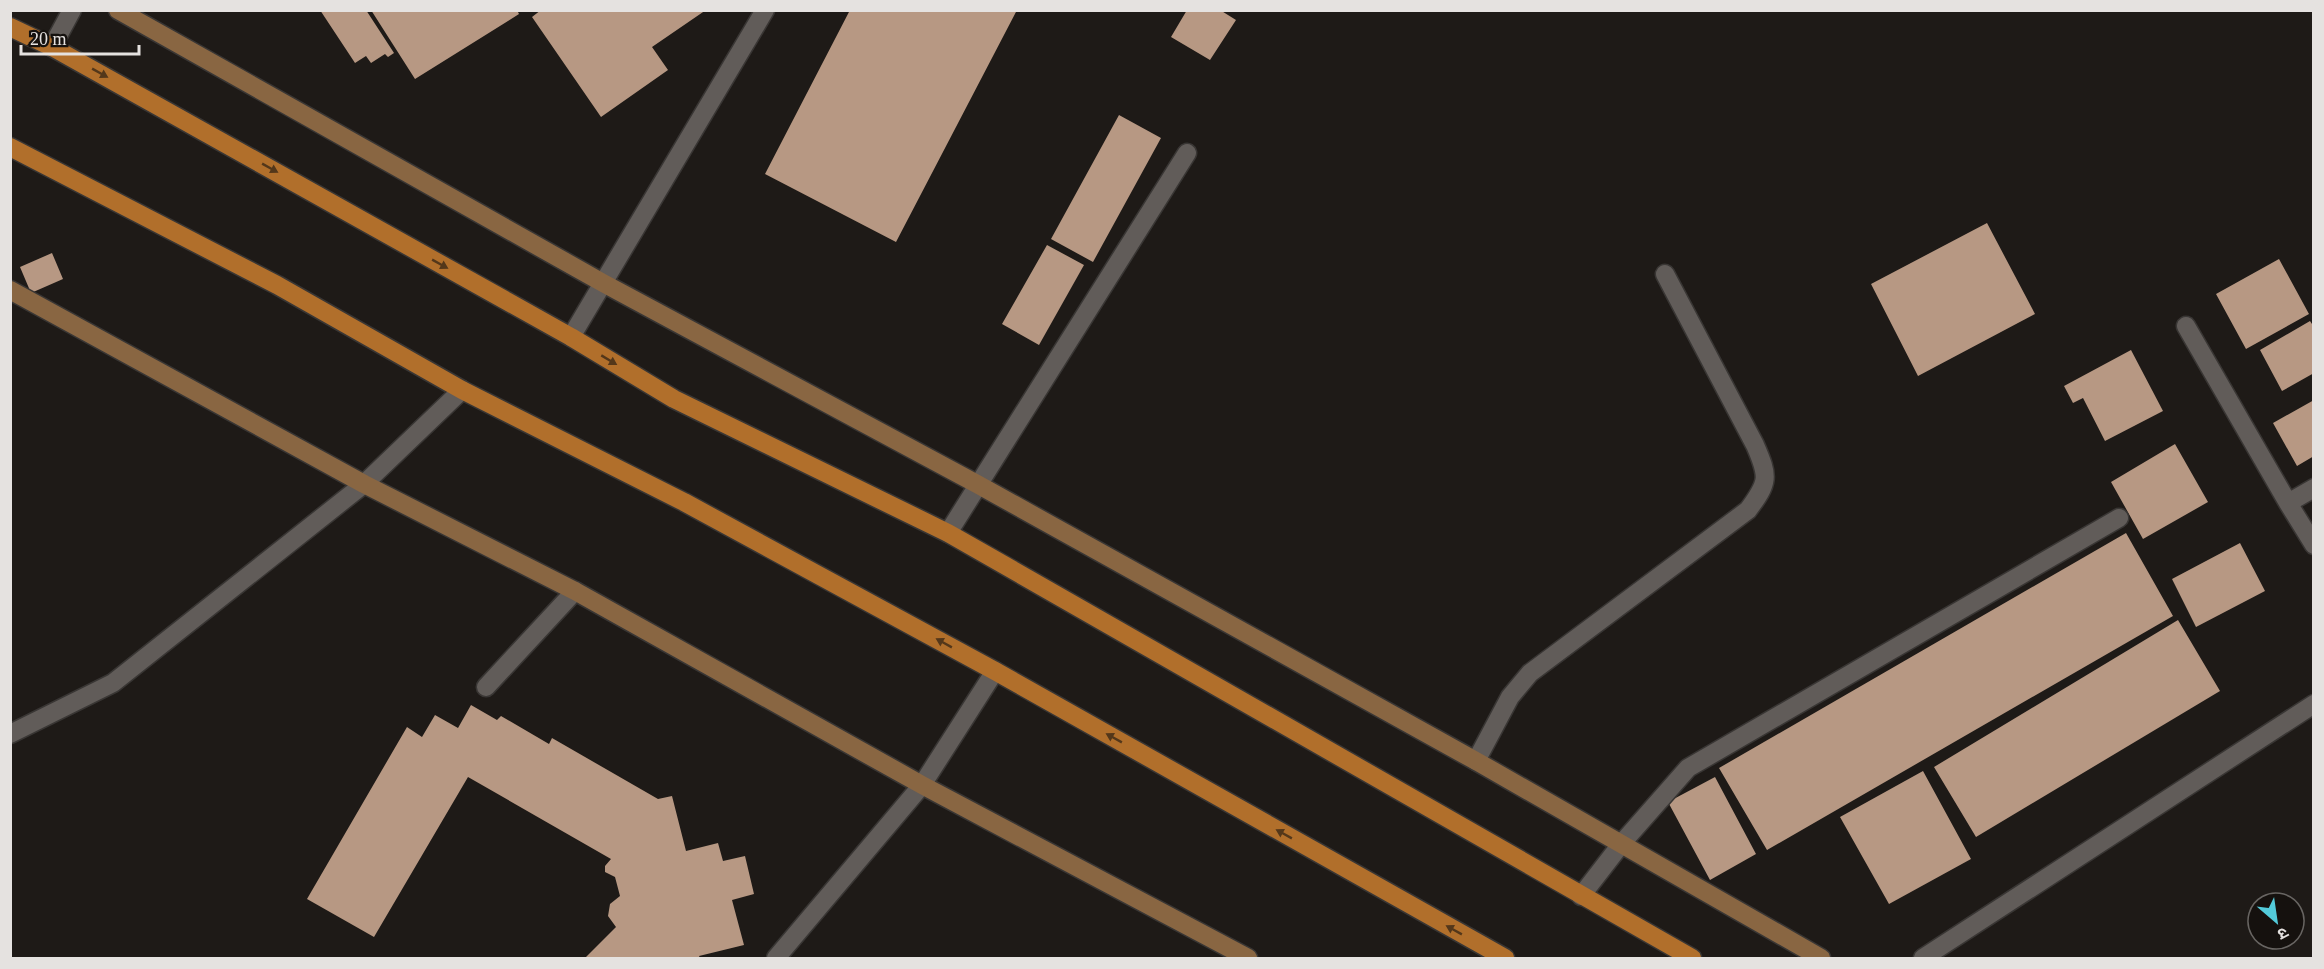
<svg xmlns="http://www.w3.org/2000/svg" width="2324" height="969" viewBox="0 0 2324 969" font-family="'Times New Roman','Noto Sans Devanagari',serif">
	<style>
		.building { fill: #b79883 }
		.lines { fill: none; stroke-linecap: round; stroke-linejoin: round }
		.lane-casing { stroke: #393634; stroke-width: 21 }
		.street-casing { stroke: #393634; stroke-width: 21 }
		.secondary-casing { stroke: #393634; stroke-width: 21 }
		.primary-casing { stroke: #393634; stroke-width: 21 }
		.lane { stroke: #615c59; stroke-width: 18 }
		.street { stroke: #615c59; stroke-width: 18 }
		.secondary { stroke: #896642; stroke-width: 18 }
		.primary { stroke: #b16f2b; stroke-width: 18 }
		.oneway { fill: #53371a }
	</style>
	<rect width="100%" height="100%" fill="#1e1a17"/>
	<!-- building -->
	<path class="building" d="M320,10H366L394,53L388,57L385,54L371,63L366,56L355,63Z
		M371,10H517L519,14L415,79Z
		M541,10H706L652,47L668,70L601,117L532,17Z
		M850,10H1017L896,242L765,174Z
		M1187,10H1220L1236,20L1210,60L1171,37Z
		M1119,115L1161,138L1093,262L1051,239Z
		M1987,223L2035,314L1918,376L1871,284Z
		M1047,245L1084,265L1039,345L1002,324Z
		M52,253L63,279L31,293L20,267Z
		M2279,259L2309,314L2246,349L2216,294Z
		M2310,321L2314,327V373L2282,391L2260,350Z
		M2131,350L2163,411L2105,441L2083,398L2073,403L2064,386Z
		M2314,400V456L2297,466L2273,423Z
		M2175,444L2208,502L2143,539L2111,482Z
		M2126,533L2173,616L1767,850L1719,768Z
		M2240,543L2265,591L2196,627L2172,579Z
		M2178,620L2220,691L1976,837L1934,767Z
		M471,705L497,720L501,716L549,744L552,738L658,799L672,796L686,851L718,843L723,861L745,856L754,894L732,900L744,945L699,956L700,958H585L616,927L608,916L610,904L620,896L615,877L605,872V866L611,859L468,777L374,937L307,899L407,727L422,737L435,715L458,728Z
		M1923,771L1971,859L1889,904L1840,817Z
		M1715,777L1756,854L1710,880L1668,802Z"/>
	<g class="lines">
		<!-- lane casing -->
		<g class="lane-casing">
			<path id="lane" d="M1476,761L1510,697L1530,673L1748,510C1769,482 1769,477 1755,445L1665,274"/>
		</g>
		<!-- street casing -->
		<g class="street-casing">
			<path id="street" d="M52,47L72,10
				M2186,326L2288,503
				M571,337L765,10
				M2314,488L2288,503L2314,545
				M948,533L1187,153
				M486,687L575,591
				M10,734L113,683L364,484L462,390
				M1581,896L1622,843L1688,768L2119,518
				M776,958L922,785L995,671
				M1923,958L2314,704"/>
		</g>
		<!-- secondary casing -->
		<g class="secondary-casing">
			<path id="secondary" d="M118,10L603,283L977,484L1476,761L1821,958
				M10,290L364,484L575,591L922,785L1248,958"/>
		</g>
		<!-- primary casing -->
		<g class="primary-casing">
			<path id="primary" d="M10,27L52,47L571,337L674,399L948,533L1692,958
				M10,147L277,285L462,390L684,502L995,671L1505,958"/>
		</g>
		<!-- lane -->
		<use href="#lane" class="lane"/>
		<!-- street -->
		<use href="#street" class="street"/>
		<!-- secondary -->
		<use href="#secondary" class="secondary"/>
		<!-- primary -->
		<use href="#primary" class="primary"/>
	</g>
	<!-- one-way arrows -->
	<defs><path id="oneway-solid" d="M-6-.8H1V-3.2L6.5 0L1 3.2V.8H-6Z" transform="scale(1.5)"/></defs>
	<g class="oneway">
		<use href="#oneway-solid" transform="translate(100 73) rotate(29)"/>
		<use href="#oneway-solid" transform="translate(270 168) rotate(29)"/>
		<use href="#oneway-solid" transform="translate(440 264) rotate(29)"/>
		<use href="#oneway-solid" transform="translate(609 360) rotate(31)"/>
		<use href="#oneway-solid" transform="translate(944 643) rotate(-151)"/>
		<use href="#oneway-solid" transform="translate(1114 738) rotate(-151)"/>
		<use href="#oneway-solid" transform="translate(1284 834) rotate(-151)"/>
		<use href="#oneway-solid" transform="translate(1454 930) rotate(-151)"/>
	</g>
	<!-- border -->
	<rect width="2324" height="969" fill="none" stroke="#e5e2e0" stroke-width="24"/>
	<!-- north arrow -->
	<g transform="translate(2276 921) rotate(151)"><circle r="28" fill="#15110e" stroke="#686562" stroke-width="1.5"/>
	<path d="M0-4.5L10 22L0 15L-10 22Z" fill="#53cbda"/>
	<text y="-9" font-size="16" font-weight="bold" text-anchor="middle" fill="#e5e2e0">उ</text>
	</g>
	<!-- scale -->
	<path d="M21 45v9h118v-9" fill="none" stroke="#e5e2e0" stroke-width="3"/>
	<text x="30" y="45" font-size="18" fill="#e5e2e0" stroke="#15110e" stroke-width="4.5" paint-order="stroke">20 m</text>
</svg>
